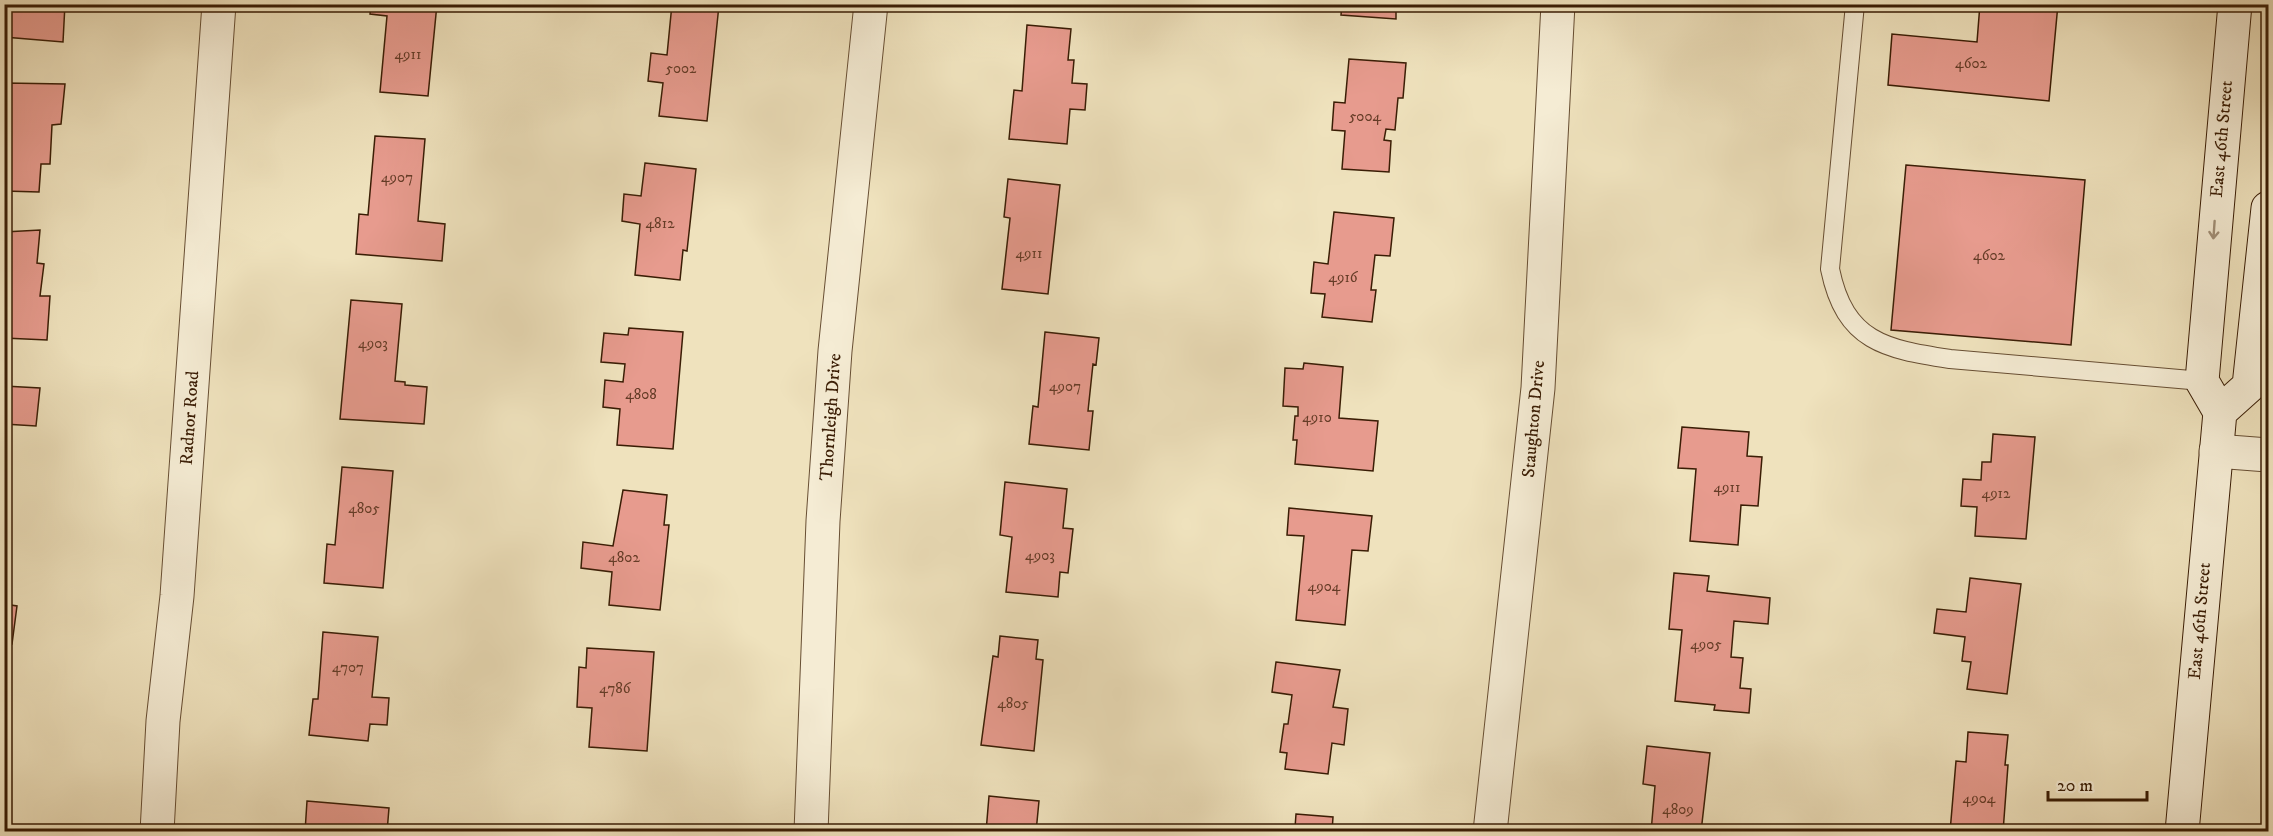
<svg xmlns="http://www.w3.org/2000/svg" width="2273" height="836" viewBox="0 0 2273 836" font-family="'IM FELL DW Pica',serif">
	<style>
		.building { fill: #e79b8e; stroke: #3a1d05; stroke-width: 1.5 }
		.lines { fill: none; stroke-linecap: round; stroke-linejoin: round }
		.service-casing { stroke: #674e33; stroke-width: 20 }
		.minor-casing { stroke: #674e33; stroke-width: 35 }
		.secondary-casing { stroke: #3a1d05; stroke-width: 35 }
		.service { stroke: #f5ecd4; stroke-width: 18 }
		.minor { stroke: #f5ecd4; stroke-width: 33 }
		.secondary { stroke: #f5ecd4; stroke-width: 33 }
		.oneway { stroke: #a18f77 }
		.labels { text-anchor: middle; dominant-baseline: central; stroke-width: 4.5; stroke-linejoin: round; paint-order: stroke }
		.number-label { font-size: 15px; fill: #653c27 }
		.street-label { font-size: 18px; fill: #3a1d05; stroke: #f5ecd4 }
	</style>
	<rect width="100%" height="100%" fill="#efe2bd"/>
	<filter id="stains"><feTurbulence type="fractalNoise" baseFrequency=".00333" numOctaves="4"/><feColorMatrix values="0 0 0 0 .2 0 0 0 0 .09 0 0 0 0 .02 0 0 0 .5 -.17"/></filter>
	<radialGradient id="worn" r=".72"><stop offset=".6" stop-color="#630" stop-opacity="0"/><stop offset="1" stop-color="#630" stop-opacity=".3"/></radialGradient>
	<!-- building -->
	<path class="building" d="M4,4H65L63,42L4,37Z
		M371,4H437L428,96L380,92L387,16L370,14Z
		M672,4L719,5L707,121L659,116L663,83L648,81L651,53L667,55Z
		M1342,4H1396V19L1341,15Z
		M1980,4H2058L2049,101L1888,85L1892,34L1977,42Z
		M1027,25L1071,29L1068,60H1074L1072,83L1087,84L1085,110L1070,109L1067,144L1009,139L1014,90L1022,91Z
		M1349,59L1406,63L1403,98H1398L1395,130L1386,129L1384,140L1391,141L1389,172L1342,169L1345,131L1332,130L1334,102L1345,103Z
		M5,83L65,84L61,124L52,125L50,164H41L39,192L4,191Z
		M375,136L425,139L418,221L445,224L442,261L356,254L359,214L368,215Z
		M645,163L696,169L687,251L683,250L680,280L635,275L640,224L622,221L624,194L641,196Z
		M1906,165L2085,180L2071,345L1891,330Z
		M1008,179L1060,185L1048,294L1002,289L1010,218L1004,217Z
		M1334,212L1394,218L1390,256L1375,255L1371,290H1376L1372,322L1322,317L1325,294L1311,293L1314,262L1328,264Z
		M40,230L37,263L44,264L40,296H50L47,340L4,338V232Z
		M351,300L402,304L395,381L405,382V385L427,387L424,424L340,419Z
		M629,328L683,332L673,449L617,445L620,409L603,407L605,380L623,382L625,364L601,362L604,333L628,335Z
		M1045,332L1099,338L1096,365L1093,364L1088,411H1093L1089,450L1029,444L1033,406L1038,407Z
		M1304,363L1343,367L1339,418L1378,421L1373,471L1295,464L1297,440H1293L1295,416H1298V407L1283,406L1285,368L1303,369Z
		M4,386L40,388L36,426L4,424Z
		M1682,427L1749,432L1747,456L1762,457L1758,506L1741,505L1738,545L1690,541L1696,469L1678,468Z
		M1993,434L2035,437L2026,539L1975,536L1977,507L1961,506L1963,479L1981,480L1982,462H1991Z
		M342,467L393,471L383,588L324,583L327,544L335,545Z
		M1005,482L1067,489L1063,528L1073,529L1068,573L1060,572L1058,597L1006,592L1012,537L1000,535Z
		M623,490L667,495L664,525H669L660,610L609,605L612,572L581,568L583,542L613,546Z
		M1289,508L1372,516L1368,551L1352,550L1345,625L1296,620L1304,536L1287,535Z
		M1674,573L1709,576L1707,591L1770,598L1768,624L1734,621L1731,657L1743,658L1740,688L1751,689L1749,713L1714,710L1715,705L1675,701L1682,630L1669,629Z
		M1970,578L2021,584L2007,694L1967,689L1971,662L1962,661L1965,637L1934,633L1937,609L1966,612Z
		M4,604L17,606L12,644H4Z
		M323,632L378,637L372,697L389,698L387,725L370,724L368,741L309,735L313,699H318Z
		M1000,636L1038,640L1036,659L1043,660L1034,751L981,745L993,656L998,657Z
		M587,648L654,652L647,751L589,747L592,708L577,707L579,667L586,668Z
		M1276,662L1340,670L1333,707L1348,709L1344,745L1332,743L1328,774L1285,769L1287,753L1280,752L1284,724H1288L1292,695L1272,692Z
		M1968,732L2008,735L2005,765H2008L2003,832H1950L1956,761L1966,762Z
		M1647,746L1710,753L1701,832H1651L1655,786L1643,784Z
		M989,796L1039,801L1036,832H986Z
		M307,801L389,808L387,832H305Z
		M1296,814L1333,817L1332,832H1270V826L1295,828Z"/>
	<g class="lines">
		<!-- service casing -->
		<g class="service-casing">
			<path id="service" d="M1855,4L1830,269C1845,342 1885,349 1950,359L2202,381"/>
		</g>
		<!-- minor casing -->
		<g class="minor-casing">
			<path id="minor" d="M2216,451L2268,455
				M157,832L163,721L177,596L219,4
				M811,832L823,521L835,351L871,4
				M1490,832L1538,388L1558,4"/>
		</g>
		<!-- secondary casing -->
		<g class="secondary-casing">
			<path id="secondary" d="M2220,412L2249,386L2268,208
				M2182,832L2220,412L2202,381L2235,4"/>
		</g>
		<!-- service -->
		<use href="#service" class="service"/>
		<!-- minor -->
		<use href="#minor" class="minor"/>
		<!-- secondary -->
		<use href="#secondary" class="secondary"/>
	</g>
	<!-- one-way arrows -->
	<defs><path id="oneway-shaft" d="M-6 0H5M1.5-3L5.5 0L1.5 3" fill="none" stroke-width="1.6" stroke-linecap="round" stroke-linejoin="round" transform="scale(1.5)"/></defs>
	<use class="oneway" href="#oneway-shaft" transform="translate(2214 230) rotate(94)"/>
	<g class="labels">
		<!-- number labels -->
		<g class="number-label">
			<text x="408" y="54">4911</text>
			<text x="1971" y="63">4602</text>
			<text x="681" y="68">5002</text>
			<text x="1365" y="116">5004</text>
			<text x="397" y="177">4907</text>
			<text x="660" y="223">4812</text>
			<text x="1029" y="253">4911</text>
			<text x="1989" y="255">4602</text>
			<text x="1343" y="277">4916</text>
			<text x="373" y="343">4903</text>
			<text x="1065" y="386">4907</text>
			<text x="641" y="394">4808</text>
			<text x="1317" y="417">4910</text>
			<text x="1727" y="487">4911</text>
			<text x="1996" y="493">4912</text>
			<text x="364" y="508">4805</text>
			<text x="1040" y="555">4903</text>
			<text x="624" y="557">4802</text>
			<text x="1324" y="586">4904</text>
			<text x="1706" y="644">4905</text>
			<text x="348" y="667">4707</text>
			<text x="615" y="688">4786</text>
			<text x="1013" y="703">4805</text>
			<text x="1979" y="798">4904</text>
			<text x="1678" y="809">4809</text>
		</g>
		<!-- street labels -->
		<g class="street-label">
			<text transform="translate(2222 139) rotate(-85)">East 46th Street</text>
			<text transform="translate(831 417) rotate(-86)">Thornleigh Drive</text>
			<text transform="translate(190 418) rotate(-86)">Radnor Road</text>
			<text transform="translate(1534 419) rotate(-85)">Staughton Drive</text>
			<text transform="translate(2200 621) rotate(-85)">East 46th Street</text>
		</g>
	</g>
	<!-- margin -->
	<rect width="2273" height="836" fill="none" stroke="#efe2bd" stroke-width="24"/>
	<rect x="6" y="6" width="2261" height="824" fill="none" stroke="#3a1d05" stroke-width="3"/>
	<rect x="12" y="12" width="2249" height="812" fill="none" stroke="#3a1d05" stroke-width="1.5"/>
	<!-- scale -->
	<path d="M2048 791v9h99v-9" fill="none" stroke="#3a1d05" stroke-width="3"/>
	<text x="2057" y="791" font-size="18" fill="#3a1d05" stroke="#f5ecd4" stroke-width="4.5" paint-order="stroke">20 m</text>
	<rect width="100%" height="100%" filter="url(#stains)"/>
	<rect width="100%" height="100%" fill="url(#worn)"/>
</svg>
